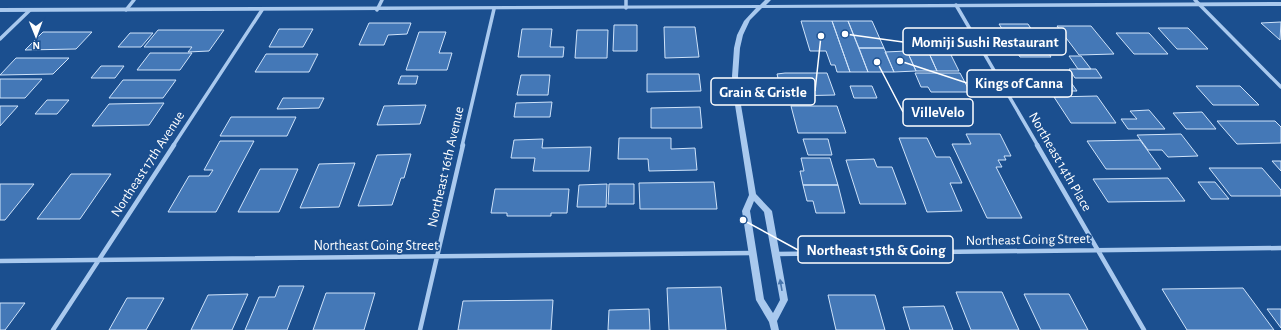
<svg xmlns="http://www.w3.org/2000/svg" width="1281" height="330" viewBox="0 0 1281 330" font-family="'Alegreya Sans',sans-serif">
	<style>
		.building { fill: #4478b7; stroke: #cfe3fa }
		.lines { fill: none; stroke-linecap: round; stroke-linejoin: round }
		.minor-far1 { stroke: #a9c9ee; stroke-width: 3.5 }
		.minor { stroke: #a9c9ee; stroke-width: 4.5 }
		.tertiary { fill: #a9c9ee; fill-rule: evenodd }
		.oneway { fill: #4674ac }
		.labels { text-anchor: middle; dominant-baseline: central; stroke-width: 3.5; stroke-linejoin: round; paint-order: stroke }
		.street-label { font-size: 14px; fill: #fff; stroke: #1b4f8f }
		.leader { fill: none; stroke: #fff; stroke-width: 1.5 }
		.callout-dot { fill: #fff; stroke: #1b4f8f; stroke-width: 1.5 }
		.callout { fill: #1b4f8f; stroke: #fff; stroke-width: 1.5 }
		.callout-label { font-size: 15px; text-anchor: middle; font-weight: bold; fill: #fff }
	</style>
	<rect width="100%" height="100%" fill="#1b4f8f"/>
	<!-- building -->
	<path class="building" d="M801,21H832L850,72H837L835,65H831L826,51H810Z
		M832,21H848L868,72H850Z
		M848,21H872L884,48H859Z
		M1281,22L1280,40L1261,23Z
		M369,23H411L407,34L388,35L384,45H359Z
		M999,24H1028L1036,36H1044L1050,44H1042L1051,57H1020Z
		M614,25H637V51H613Z
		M1057,26H1091L1114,54L1079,55Z
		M664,27H695L699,57L665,58Z
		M1158,28H1188L1208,49H1177Z
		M279,29H313L303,47H269Z
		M522,29H552L550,47H564L563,57H518Z
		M158,30H224L209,51L188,52L192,47H144Z
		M577,30H608L607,58H575Z
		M43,32H92L76,49L25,50Z
		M419,32H446L439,53H452L447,70H406Z
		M130,33H153L141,47H118Z
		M1116,33H1149L1168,54H1134Z
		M859,48H884L894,72H868Z
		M907,51H928L937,71H916Z
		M907,51L916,71L894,72L885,52Z
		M928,51H949L959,71H937Z
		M150,53H192L180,70H137Z
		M266,54H318L309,72H255Z
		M1069,56H1081L1091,69H1078Z
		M16,58H69L53,74L0,75Z
		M101,66H124L115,78H91Z
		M1069,69H1096L1102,78H1075Z
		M785,73H827L835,95L790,96L789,94H782L777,74Z
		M915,73H960L970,92H931L928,87H921Z
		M647,74H699L701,91L647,92Z
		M1026,74H1065L1077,91H1037Z
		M521,75H550L548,95H517Z
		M401,76H418L416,84H398Z
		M0,79H42L25,98H0Z
		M123,80H176L163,98H109Z
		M850,86H872L877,98H854Z
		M1196,86H1240L1259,105H1213Z
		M1097,96L1116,123H1071L1054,97Z
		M283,98H324L319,108L277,109Z
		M47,100H69L57,114H35Z
		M552,102L550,117H514L516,103Z
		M164,103L149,125L92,126L109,104Z
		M426,105L420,124L377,125L384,106Z
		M0,106H18L0,126Z
		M791,106H837L846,133H798Z
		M700,107L702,128H651V108Z
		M1149,110L1165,129H1128L1121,119H1137L1130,111Z
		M1202,112L1216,129H1186L1173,113Z
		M231,117H296L287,136H220Z
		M1217,121H1275L1281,127V143L1237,144Z
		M966,134H1000L1011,156H1004L1006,160H998L1002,167H996L1022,218H987L952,144H971Z
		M1181,134L1198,156L1168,157L1162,150H1148L1137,135Z
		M619,138H671V149L695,148L697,170L649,171L648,159H618Z
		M899,138H927L936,157H950L962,183H950L962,211L927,212Z
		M543,139L542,148L591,147L589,171H533L535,158H511L514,140Z
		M803,139H828L832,155H808Z
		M1140,140L1161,169H1106L1087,141Z
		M220,141H254L216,212H168L189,176H209L213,170H204Z
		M411,154L404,178H401L392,205L358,206L377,155Z
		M801,158H830L838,185H803L800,171H804Z
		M874,159L877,167H892L906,204H860L846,160Z
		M1272,161H1281V171Z
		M355,163L339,207L300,208L319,164Z
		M1209,168H1262L1281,190V196H1231Z
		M260,169H298L279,212H238Z
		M71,174H111L80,219H37Z
		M1168,178L1185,201L1108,202L1093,179Z
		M714,182L717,209H640L639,183Z
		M1198,182H1215L1229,199H1211Z
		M0,184H34L5,220H0Z
		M607,184L606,207H577L579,185Z
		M609,184H634V204H608Z
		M803,185H838L845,213H816L813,201H807Z
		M495,189H569L567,213H551V216H507V213H491Z
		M279,286H304L287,330H245L259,297H275Z
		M721,287L726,330H669L667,288Z
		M1243,288L1274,330H1187L1162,289Z
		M956,292H1002L1019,330H971Z
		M326,293H375L364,330H313Z
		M248,294L232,330H191L208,295Z
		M1024,294H1069L1088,330H1041Z
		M828,295H875L885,330H836Z
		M127,298H164L146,330H109Z
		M553,300L551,330H458L463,301Z
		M0,303H25L5,330H0Z
		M944,306L953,330H910L903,307Z
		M649,309L650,330H608L609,310Z
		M1267,309H1281V328Z"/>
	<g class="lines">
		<!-- minor-far1 -->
		<path class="minor-far1" d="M626,0V8
			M1195,0L1281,87
			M956,5L1038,146
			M126,10L134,0
			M377,10L382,0
			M0,39L30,10
			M173,146L262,10
			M462,146L494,9"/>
		<!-- minor -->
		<path class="minor" d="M1037,145L1144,330
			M776,254L1281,248
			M0,261L753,253
			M53,330L174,145
			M420,330L463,145"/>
		<!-- tertiary -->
		<path class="tertiary" d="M765,0H771L766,5L1281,2V6L762,8L750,20L743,35L740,48L738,76L741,105L756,194L772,211L788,300L777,321L779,330H771L769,322L756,300L742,211L749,195L735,105L732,76L734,48L737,35L744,21L756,8L0,12V8L760,5ZM754,201L764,212L780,300L773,313L764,299L750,211Z"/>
	</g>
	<!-- one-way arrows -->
	<defs><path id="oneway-solid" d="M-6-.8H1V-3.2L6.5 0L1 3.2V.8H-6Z"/></defs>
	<use class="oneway" href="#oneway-solid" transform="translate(781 285) rotate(-100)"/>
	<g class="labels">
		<!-- street labels -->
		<g class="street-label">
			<text transform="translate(1060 162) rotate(60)">Northeast 14th Place</text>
			<text transform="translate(148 164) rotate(-57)">Northeast 17th Avenue</text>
			<text transform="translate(446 167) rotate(-77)">Northeast 16th Avenue</text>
			<text transform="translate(1028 240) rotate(-1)">Northeast Going Street</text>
			<text x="376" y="246">Northeast Going Street</text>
		</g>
	</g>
	<!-- callouts -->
	<path class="leader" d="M845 34L903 42M900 61L967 83M821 36L815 91M877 62L903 112M743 220L798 250"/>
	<g class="callout-dot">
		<circle cx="845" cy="34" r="4"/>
		<circle cx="900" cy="61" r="4"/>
		<circle cx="821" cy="36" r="4"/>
		<circle cx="877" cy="62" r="4"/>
		<circle cx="743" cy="220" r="4"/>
	</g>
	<g class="callout">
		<rect x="903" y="28" width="163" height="27" rx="4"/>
		<rect x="967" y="70" width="105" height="27" rx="4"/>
		<rect x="711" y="78" width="104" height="27" rx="4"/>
		<rect x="903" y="99" width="70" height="27" rx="4"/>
		<rect x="798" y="236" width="155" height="27" rx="4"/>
	</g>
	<g class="callout-label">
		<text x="985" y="47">Momiji Sushi Restaurant</text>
		<text x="1019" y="88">Kings of Canna</text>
		<text x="763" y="97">Grain &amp; Gristle</text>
		<text x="938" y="117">VilleVelo</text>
		<text x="876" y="255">Northeast 15th &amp; Going</text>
	</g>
	<!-- north arrow -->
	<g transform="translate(36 36) rotate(179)" stroke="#1b4f8f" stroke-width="3" paint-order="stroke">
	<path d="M0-3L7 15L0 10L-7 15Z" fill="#ffffff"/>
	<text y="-6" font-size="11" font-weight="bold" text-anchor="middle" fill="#ffffff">N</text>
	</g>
</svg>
